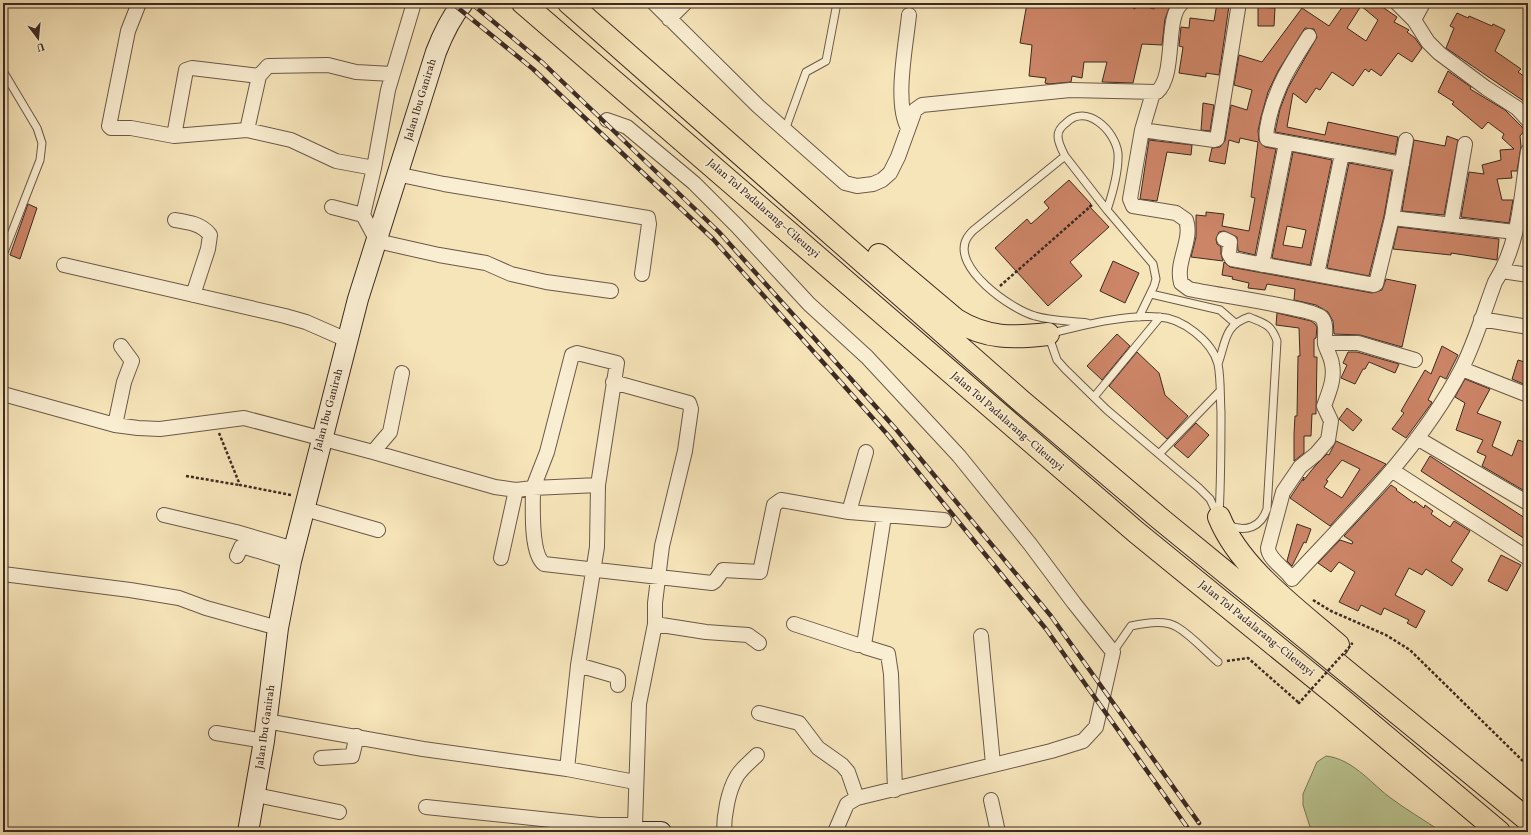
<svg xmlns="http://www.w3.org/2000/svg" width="1531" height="835" viewBox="0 0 1531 835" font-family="Vollkorn,serif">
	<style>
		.green { fill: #bac591; stroke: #7b785a }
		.building { fill: #cc8567; stroke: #3c2a24; fill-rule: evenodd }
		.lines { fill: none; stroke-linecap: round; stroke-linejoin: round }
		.lane-casing { stroke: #6b594a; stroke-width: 9 }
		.street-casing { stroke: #6b594a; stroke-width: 16 }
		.secondary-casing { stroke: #3c2a24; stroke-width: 22 }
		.highway-casing { stroke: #3c2a24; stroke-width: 24 }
		.path { stroke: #3c2a24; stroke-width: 2.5; stroke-dasharray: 3 2; stroke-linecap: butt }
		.lane { stroke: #faeed2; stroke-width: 7 }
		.street { stroke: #faeed2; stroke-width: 14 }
		.secondary { stroke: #faeed2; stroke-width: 20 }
		.highway { stroke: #f7e5ba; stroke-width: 22 }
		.rail-casing { stroke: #3c2a24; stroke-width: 4.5 }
		.rail { stroke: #faeed2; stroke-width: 3; stroke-dasharray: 9; stroke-linecap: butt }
		.path-bridge { stroke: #3c2a24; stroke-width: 2.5; stroke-dasharray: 3 2; stroke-linecap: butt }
		.labels { text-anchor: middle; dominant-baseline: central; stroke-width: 3.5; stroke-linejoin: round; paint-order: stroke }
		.street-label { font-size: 11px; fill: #3c2a24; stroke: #faeed2 }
	</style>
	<rect width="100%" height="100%" fill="#f7e5ba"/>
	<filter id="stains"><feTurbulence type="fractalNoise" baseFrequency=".005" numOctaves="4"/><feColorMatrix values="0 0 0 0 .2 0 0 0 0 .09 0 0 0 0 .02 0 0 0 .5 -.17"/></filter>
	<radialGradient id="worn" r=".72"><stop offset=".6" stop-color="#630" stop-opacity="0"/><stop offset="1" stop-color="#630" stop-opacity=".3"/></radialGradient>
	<!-- green -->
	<path class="green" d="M1326,756C1352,759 1369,781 1388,796C1405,809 1424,820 1442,832H1308L1310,827L1303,805V794L1317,762Z"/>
	<!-- building -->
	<path class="building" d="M1027,3H1124L1135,9L1136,4L1154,9V4L1170,5L1165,19L1162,45L1142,44L1133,83L1102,82L1107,62H1084L1082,78L1072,76L1071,82L1049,84L1045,83L1046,78L1029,76L1032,45L1020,43Z
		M1217,3H1229V6L1219,75L1206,73V77L1179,73L1183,47L1179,46L1181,27L1189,28L1190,18L1214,21Z
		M1345,3H1383L1381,6L1397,17L1394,22L1409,30L1407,32L1415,38L1422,48L1412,62L1398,53L1381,76L1371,69L1369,72L1365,69L1353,86L1332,72L1320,90L1316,88L1306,103L1293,93L1287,127L1325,135L1328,122L1398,137L1395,154L1275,132L1280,109L1288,88L1317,37L1314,29L1305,28L1278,71L1268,92L1261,117L1258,131L1259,141L1265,147L1276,149L1255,255L1238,251L1237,237L1224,231L1219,232L1216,239L1217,244L1221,247V254L1223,261L1191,257L1196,237V215L1206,216V212L1224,214L1222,226L1249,231L1255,198L1251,197L1258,142L1240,138L1239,143L1229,140L1225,164L1209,161L1212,148L1220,147L1225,141L1231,105L1247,110L1252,90L1234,85L1239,55L1262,62L1302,8L1329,26ZM1361,6L1378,20L1366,41L1347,28Z
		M1258,7L1275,8L1274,26H1258Z
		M1457,13L1468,18L1469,16L1492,26L1493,24L1505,30L1495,51L1521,69L1518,72L1528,79V104L1446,48L1454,28L1450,26Z
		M1448,71L1471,87L1470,89L1505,110L1525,130L1520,136L1521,146L1517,171H1511L1512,178L1497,179L1502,200H1513L1509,223L1461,217L1469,172L1484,174L1482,165L1501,160L1500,150L1514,149L1502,138L1504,134L1488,122L1482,129L1452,104L1454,102L1438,92Z
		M1203,103L1214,105L1210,131L1201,130Z
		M1447,136L1458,140L1444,215L1402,211L1414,140L1445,146Z
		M1149,140L1192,145L1191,155L1167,152L1157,201L1140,199Z
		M1293,152L1332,160L1310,265L1272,258ZM1287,226L1306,230L1302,248L1283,245Z
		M1349,163L1392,171L1384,216L1369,276L1327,268Z
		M1069,180L1091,204L1089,206L1109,227L1070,262L1082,276L1048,306L995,248L1027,219L1031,224L1049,208L1044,202Z
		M28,204L37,208L20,259L10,255Z
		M1398,227L1499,239L1497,260L1451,253V255L1393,249Z
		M1113,261L1139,273L1125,303L1100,291Z
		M1224,262L1230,267L1372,293L1382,290L1386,279L1416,285L1402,347L1360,335L1334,334L1333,321L1328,312L1316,305L1294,300L1295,289L1267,284L1265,290L1248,288L1249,283L1232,279L1233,277L1222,275Z
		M1277,313L1311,321L1315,324L1317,327L1316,338L1314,339V357H1317L1316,414H1312L1311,436H1304V453L1294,461V434L1295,416H1297L1298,356H1300L1299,328L1276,325Z
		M1117,334L1130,346L1102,380L1087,366Z
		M1442,346L1458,355L1446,379L1440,376L1428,400L1432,402L1431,404L1406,438L1392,429L1404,413L1401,411L1425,370L1431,374Z
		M1137,352L1159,373L1165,395L1188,416L1167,439L1109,386Z
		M1348,352H1357L1399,364L1395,373L1369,362L1365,369H1363L1355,384L1341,378L1347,365L1343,363Z
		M1518,360L1528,363V386L1512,379Z
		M1465,379L1490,389L1477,413L1501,422L1492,446L1512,456L1518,440L1528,443V493L1482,466L1486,456L1477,452L1483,440L1456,430L1465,403L1455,397Z
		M1347,408L1362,420L1353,431L1339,419Z
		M1196,423L1209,435L1188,458L1174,446Z
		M1336,441L1386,464L1330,526L1290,498L1304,477L1303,481L1315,466L1327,454L1329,455ZM1342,460L1360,469L1342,498L1324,487L1328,481L1326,480Z
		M1430,456L1528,520V541L1421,471Z
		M1391,485L1397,489L1396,490L1414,503L1415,501L1424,508L1425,505L1433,511L1431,514L1450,527L1454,521L1470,531L1451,561L1463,569L1452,586L1426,569L1422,575L1409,568L1395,595L1425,611L1416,628L1407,623L1409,620L1384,608L1381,615L1361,605L1358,611L1339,602L1355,572L1339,562L1331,572L1318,563L1340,540L1352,544L1353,542L1344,536Z
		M1297,524L1311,529L1306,543L1304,542L1292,566L1287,561Z
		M1501,555L1521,565L1507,591L1488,581Z"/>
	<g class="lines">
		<!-- lane casing -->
		<g class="lane-casing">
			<path id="lane" d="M3,71L37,128L42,143L40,160L3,255
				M785,130L806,72L826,61L837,3
				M1065,156C1062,150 1058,143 1058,136C1058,131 1062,126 1066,123C1086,103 1115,130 1118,153C1119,172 1113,192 1107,210
				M1151,294L1220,310L1235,323
				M1087,323C1070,321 1052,321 1035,316C1012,310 950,267 967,238C969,235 972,231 975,229L1065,156L1107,210L1153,264L1156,279L1154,286L1139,317
				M1218,364C1226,342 1224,325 1249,317C1265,324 1271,324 1277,341L1267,509C1261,527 1246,533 1228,525
				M1094,397L1160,317
				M1159,454L1220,391
				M1218,516L1210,499L1199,488L1107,410L1065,369L1057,360L1048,334C1081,326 1125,314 1159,317C1182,318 1212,341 1218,364C1221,379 1220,397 1221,412C1221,447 1221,481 1219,515
				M1113,652L1131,626C1144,623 1165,619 1177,627C1192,636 1205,651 1218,662"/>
		</g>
		<!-- street casing -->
		<g class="street-casing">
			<path id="street" d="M139,3L128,31L109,126L111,128H131L174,136L247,130
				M654,3L758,106L845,183L857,186L873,184L882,180L890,173L898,157L915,110L922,105L1070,90L1157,92C1177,74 1164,17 1182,3
				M1397,3L1414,20L1428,42L1439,53L1486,88L1517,108L1528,120
				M669,19L685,3
				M1414,20L1423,3
				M1309,36C1291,64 1277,85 1269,118C1268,125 1265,132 1267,139L1402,164
				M1153,93L1142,130L1130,199L1133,206L1176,213L1186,220C1193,240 1175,262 1181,283L1189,289C1210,294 1312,308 1321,317C1328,324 1324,335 1325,344C1327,351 1331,357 1332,364C1335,379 1329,392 1324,406L1331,421L1328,440L1316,454L1300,467L1283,492L1268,548C1268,559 1286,569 1292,579C1353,513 1419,450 1461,370C1475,343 1484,311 1495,282C1520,243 1521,196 1528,151
				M607,120L627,127L694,183L737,226L809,304L867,357L959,456L1030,544L1074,603L1113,652L1096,727L1083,741L1051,751L857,798L847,804L835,832
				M908,128C894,103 906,45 909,15
				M1142,130L1214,140L1217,139L1238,9L1237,3
				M174,136L186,70L192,68L259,76
				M374,168L336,161L291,140L247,130L259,76L268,66L328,65L356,72L392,74
				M396,174L444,184L648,218L649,224L642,274
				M332,207L363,215L377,241L439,255L486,263L511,274L546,282L611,291
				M363,215L374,168L388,90L414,3
				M1392,218L1515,232
				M175,220C188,222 202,224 210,235L208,249L193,295
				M1451,224L1465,144
				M1224,239L1230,242L1229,254L1232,259L1374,285L1376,284L1392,218L1406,140
				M64,265L285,316L306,322L347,340
				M1262,265L1286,143
				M1502,271L1528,275
				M1317,274L1342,154
				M1481,319L1528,327
				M1325,343H1358L1415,360
				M577,353L617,363L598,485L533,488L547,452L572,355Z
				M1462,369L1528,395
				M613,382L689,403L691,409L685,451L662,546L655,603V624L639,704L635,825
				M3,394L115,425L138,428L160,429L244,418L373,452L495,487L516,490L533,488C533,506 530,553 544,564L712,583L715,581L723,570L760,572L774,505L781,500L849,512L944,520
				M115,425L124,382L132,361L121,346
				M1417,438L1528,503
				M373,452L390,432L402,373
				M1393,471L1528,558
				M305,509L378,530
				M849,512L866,452
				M164,515L236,532L294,549
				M237,556L241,547H245L291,561
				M501,558L516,490
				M3,574L130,590L179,598L206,608L278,628
				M655,624L706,632L748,635L759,643
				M794,624L858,645H864L884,516
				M981,636L993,764
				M864,645L865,647L888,654L891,674L895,790
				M578,665L616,676L618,678V685
				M759,713L799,723L818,748L842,765L848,772L857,798
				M266,721L423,749L567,769L635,782
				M216,733L264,741
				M321,758L352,756L357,736
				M567,769L578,665L597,547L598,485
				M256,795L339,812
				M991,800L998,832
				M426,807L599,825H635L638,832
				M724,832C724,815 728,791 737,776C742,768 750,762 757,755"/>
		</g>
		<!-- secondary casing -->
		<g class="secondary-casing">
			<path id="secondary" d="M248,832L264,741L278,628L291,561L358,299L436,52C443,34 451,17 463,3
				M643,832H661"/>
		</g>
		<!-- highway casing -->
		<g class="highway-casing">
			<path id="highway" d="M523,3L1136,532L1341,699L1499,832
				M569,3L1020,400L1158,517L1528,820
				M879,255L956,320C987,339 1013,338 1048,334
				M1219,517C1240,569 1297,609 1338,645"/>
		</g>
		<!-- path -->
		<path class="path" d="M1000,286L1092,205
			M219,433L240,485L291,495
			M186,476L239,485
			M1313,600L1331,611L1386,635L1410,650L1528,766
			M1227,661L1248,658L1298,702"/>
		<!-- lane -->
		<use href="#lane" class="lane"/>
		<!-- street -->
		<use href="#street" class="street"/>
		<!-- secondary -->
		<use href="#secondary" class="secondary"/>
		<!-- highway -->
		<use href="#highway" class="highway"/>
		<!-- rail casing -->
		<g class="rail-casing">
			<path id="rail" d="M452,3L533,69L713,239L887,434L1046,629L1187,827
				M471,3L543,63L719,232L895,428L1051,616L1199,823"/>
		</g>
		<!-- rail -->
		<use href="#rail" class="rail"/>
		<!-- path-bridge -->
		<path class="path-bridge" d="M1298,702L1299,703L1352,644L1351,643"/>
	</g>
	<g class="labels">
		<!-- street labels -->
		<g class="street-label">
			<text transform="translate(421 100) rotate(-73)">Jalan Ibu Ganirah</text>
			<text transform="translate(763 209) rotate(41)">Jalan Tol Padalarang–Cileunyi</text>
			<text transform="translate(329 410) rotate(-75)">Jalan Ibu Ganirah</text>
			<text transform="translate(1007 422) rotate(41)">Jalan Tol Padalarang–Cileunyi</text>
			<text transform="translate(1256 629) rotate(39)">Jalan Tol Padalarang–Cileunyi</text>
			<text transform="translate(266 727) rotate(-82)">Jalan Ibu Ganirah</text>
		</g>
	</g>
	<!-- margin -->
	<rect width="1531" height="835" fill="none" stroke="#f7e5ba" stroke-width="16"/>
	<rect x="4" y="4" width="1523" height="827" fill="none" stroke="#3c2a24" stroke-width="2"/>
	<rect x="8" y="8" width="1515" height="819" fill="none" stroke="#3c2a24"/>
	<!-- north arrow -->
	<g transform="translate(38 38) rotate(164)" stroke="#faeed2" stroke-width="3" paint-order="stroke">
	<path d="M0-3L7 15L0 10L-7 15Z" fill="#3c2a24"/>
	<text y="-6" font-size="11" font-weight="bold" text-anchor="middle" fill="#3c2a24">U</text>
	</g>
	<rect width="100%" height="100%" filter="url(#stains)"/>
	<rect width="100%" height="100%" fill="url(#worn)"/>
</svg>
